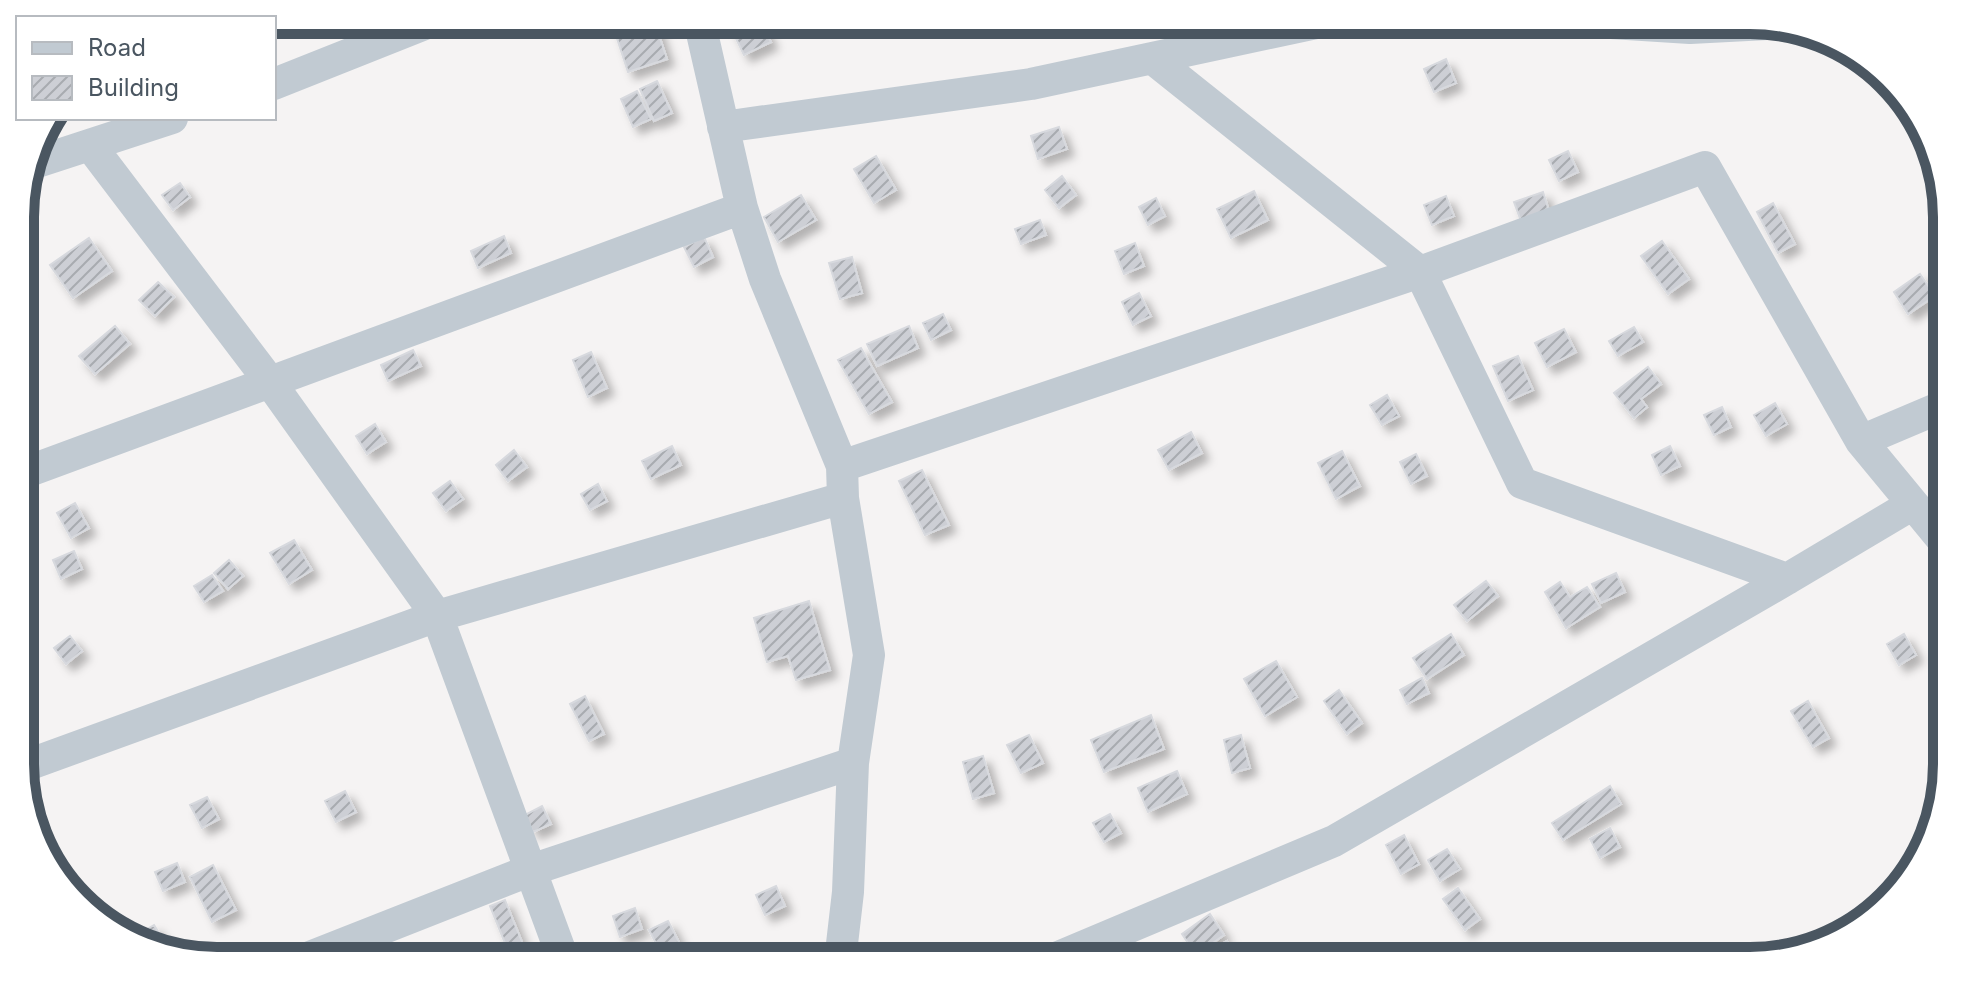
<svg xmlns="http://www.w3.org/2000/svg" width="1967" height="981" viewBox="0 0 1967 981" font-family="Inter,sans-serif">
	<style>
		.building { fill: url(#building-hatch); stroke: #d7d9de; stroke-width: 2; filter: url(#shadow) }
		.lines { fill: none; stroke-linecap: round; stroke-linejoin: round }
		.street { stroke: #c1cad2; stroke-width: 32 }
		.rim { fill: none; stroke: #4a5661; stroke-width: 10 }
	</style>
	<defs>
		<pattern id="building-hatch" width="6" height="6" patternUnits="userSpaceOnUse" patternTransform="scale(2)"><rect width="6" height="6" fill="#cdcfd5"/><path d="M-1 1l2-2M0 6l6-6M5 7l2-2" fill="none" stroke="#a8abb0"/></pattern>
		<filter id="shadow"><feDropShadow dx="7" dy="7" stdDeviation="4" flood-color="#0004"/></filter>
	</defs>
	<rect width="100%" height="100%" fill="#f5f3f3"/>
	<!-- building -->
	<path class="building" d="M611,20H654L667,59L628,72Z
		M727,20H759L771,42L744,55Z
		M1446,59L1456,83L1434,92L1424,69Z
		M657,81L672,113L654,121L640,89Z
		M637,91L651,119L633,127L621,99Z
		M1059,127L1067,149L1038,159L1031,136Z
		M1568,151L1578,172L1559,181L1549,160Z
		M876,156L896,190L874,203L854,169Z
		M1062,176L1076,195L1059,208L1045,190Z
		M180,183L190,197L173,210L162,195Z
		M1254,191L1268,220L1231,238L1217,209Z
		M1543,192L1549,211L1521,221L1514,202Z
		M801,195L816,220L778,242L764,217Z
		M1446,196L1454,216L1432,225L1424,205Z
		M1156,198L1165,216L1148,225L1139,207Z
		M1773,203L1795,244L1778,253L1757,212Z
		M1040,220L1046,235L1021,244L1015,229Z
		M504,236L511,253L478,268L471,251Z
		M704,237L713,257L694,267L684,247Z
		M89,238L112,271L73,298L50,265Z
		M1662,241L1689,279L1668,294L1641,256Z
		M1135,243L1144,266L1124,274L1115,251Z
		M852,257L862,293L840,299L829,263Z
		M1920,274L1935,296L1908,314L1894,292Z
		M158,282L174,297L155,316L139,300Z
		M1139,293L1151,316L1133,325L1122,302Z
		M943,314L951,330L931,340L923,323Z
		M115,326L130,344L95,374L79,356Z
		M909,326L918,348L877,366L867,344Z
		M1634,327L1643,342L1618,356L1609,341Z
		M1564,329L1576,352L1547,367L1535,343Z
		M861,348L892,402L869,414L838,360Z
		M413,350L421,366L388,381L381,365Z
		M591,352L607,388L588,397L573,360Z
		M1518,356L1533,390L1508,401L1493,366Z
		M1648,367L1661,384L1641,399L1647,407L1634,418L1614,393Z
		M1387,395L1399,416L1382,425L1370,405Z
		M1775,403L1787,424L1766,436L1754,415Z
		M1722,407L1731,427L1714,435L1704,415Z
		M375,424L386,442L367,454L356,436Z
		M1191,432L1202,453L1169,470L1158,450Z
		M672,446L681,465L651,479L642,461Z
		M1670,446L1680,466L1661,475L1652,455Z
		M514,450L527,467L508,481L496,465Z
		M1342,451L1360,486L1336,499L1318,463Z
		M1416,454L1427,476L1411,484L1400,462Z
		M922,470L949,525L925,535L899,481Z
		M450,481L463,499L446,511L433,493Z
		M598,484L607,501L590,510L581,494Z
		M75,503L89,528L71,538L57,513Z
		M294,540L312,570L289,584L270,553Z
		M74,551L82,569L61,579L53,560Z
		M229,560L243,576L228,589L214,573Z
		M1616,573L1625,592L1601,603L1592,584Z
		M212,575L223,591L204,602L194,586Z
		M1486,581L1498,596L1467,621L1454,605Z
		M1560,582L1570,597L1587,587L1600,607L1566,628L1545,592Z
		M809,601L830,670L796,680L788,656L767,662L754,618Z
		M1451,634L1464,655L1427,679L1413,658Z
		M1904,634L1916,655L1899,665L1887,644Z
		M70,636L82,651L66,664L54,648Z
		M1276,661L1297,697L1265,716L1244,679Z
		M1422,678L1429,693L1407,704L1400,690Z
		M1339,690L1362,723L1347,734L1324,701Z
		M585,696L604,734L589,741L570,704Z
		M1808,701L1829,738L1813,747L1791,711Z
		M1151,715L1164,749L1104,772L1091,740Z
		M1029,735L1043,763L1021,773L1007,745Z
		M1241,735L1250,768L1232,773L1224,740Z
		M983,756L994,793L973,799L963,762Z
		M1177,771L1187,794L1148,812L1138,788Z
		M1610,786L1621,804L1563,840L1552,823Z
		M345,791L356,812L336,822L325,801Z
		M207,797L219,819L202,828L190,805Z
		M542,806L551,824L533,832L525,815Z
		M1110,814L1121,833L1104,842L1093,823Z
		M1610,828L1620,847L1600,858L1590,839Z
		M1404,835L1419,864L1401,874L1386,845Z
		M1447,849L1460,869L1440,881L1428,860Z
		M177,863L185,882L163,891L155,872Z
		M213,865L236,910L212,922L190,877Z
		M776,886L785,906L765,915L756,895Z
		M1458,888L1480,919L1465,930L1443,899Z
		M505,900L528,957L518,961H493L489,950L505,943L490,906Z
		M635,908L642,929L620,937L613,916Z
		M1210,914L1224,935L1196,955L1182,934Z
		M668,921L679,942L660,951L649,930Z
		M154,925L164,941L155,947L135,942L132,938Z
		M1227,941L1239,961H1213L1207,952Z"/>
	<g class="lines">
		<!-- street -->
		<path class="street" d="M699,20L742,208L765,279L842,466L843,498L869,655L853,763L848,892L840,961
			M1564,20L1690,28L1767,24
			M1152,58L1420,272L1705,167L1861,441L1946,544
			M274,84L435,20
			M723,127L1031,84L1330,20
			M90,145L270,382L437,616L564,961
			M31,164L172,118
			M1861,441L1946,405
			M842,466L1420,272L1522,483L1787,579
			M21,474L742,208
			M22,767L437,616L843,498
			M300,961L531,870L853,763
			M1049,961L1334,841L1787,579L1913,504"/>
	</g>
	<!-- crop -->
	<path d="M0 0H1967V981H0ZM217 34H1750A183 183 0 0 1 1933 217V764A183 183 0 0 1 1750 947H217A183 183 0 0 1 34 764V217A183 183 0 0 1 217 34Z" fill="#fff" fill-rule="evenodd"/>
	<path class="rim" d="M217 34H1750A183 183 0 0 1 1933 217V764A183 183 0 0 1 1750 947H217A183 183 0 0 1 34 764V217A183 183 0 0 1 217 34Z"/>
	<!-- legend -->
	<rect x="16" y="16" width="260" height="104" fill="#ffffff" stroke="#b7bbc0" stroke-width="2"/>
	<rect x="32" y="42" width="40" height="12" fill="#c1cad2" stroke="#b7bbc0" stroke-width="2"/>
	<text x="88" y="56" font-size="24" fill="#4a5661">Road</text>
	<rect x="32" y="76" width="40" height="24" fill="url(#building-hatch)" stroke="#b7bbc0" stroke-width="2"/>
	<text x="88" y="96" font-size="24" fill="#4a5661">Building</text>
</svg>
